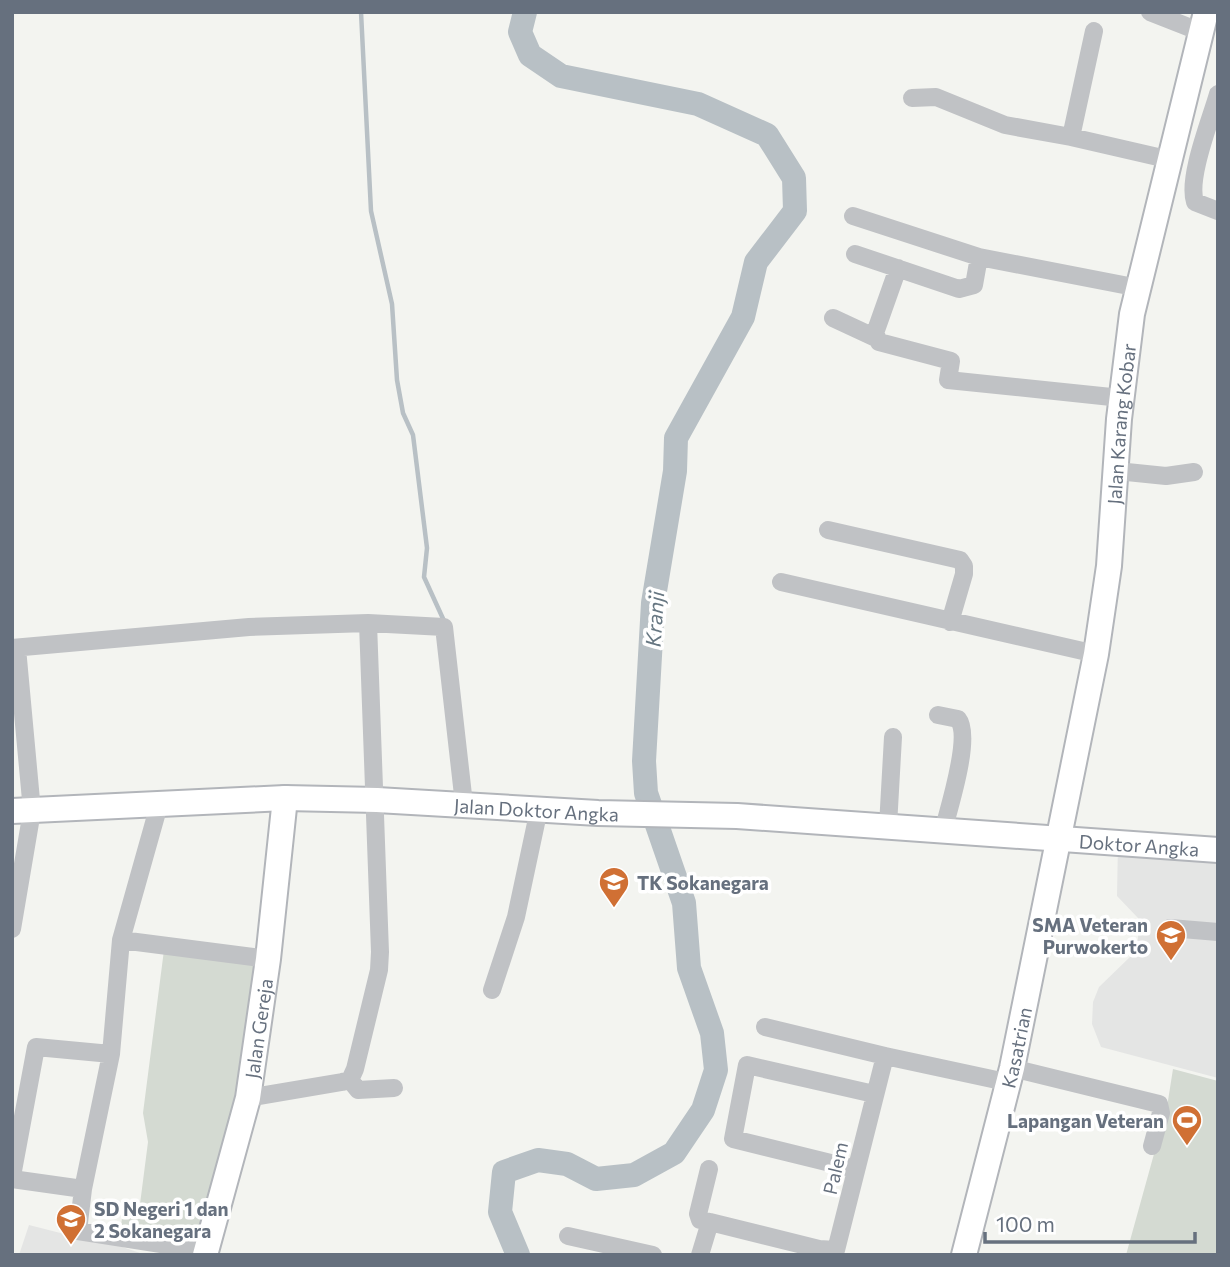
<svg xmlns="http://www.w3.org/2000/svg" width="1230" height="1267" viewBox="0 0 1230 1267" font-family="Commissioner,sans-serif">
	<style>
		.built { fill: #e4e5e4 }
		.green { fill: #d4dad2 }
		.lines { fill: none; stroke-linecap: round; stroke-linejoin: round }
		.stream { stroke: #b8c0c5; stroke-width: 4.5 }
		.river { stroke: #b8c0c5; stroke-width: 24 }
		.secondary-casing { stroke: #b2b5ba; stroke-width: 28 }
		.street { stroke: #c0c2c5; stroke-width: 18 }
		.secondary { stroke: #fff; stroke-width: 24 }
		.labels { text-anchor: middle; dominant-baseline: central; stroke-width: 7; stroke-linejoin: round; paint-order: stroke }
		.street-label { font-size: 19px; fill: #66707e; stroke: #fff }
		.poi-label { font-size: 19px; font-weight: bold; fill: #66707e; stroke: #fff; text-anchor: start }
		.water-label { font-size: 21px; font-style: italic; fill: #677782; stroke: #fff }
	</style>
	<rect width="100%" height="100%" fill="#f3f4f0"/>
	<!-- built -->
	<path class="built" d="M1118,843L1218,850V1078L1101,1047L1092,1024L1093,1002L1099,987L1131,956L1138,939V918L1117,896Z
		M29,1225L80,1238L81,1233L146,1255H19Z"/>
	<!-- green -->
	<path class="green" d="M164,950L253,963L257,970L238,1095L200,1245L120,1233L124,1204H140L148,1142L143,1113Z
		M1173,1069L1218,1081V1255H1126L1167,1107Z"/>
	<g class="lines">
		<!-- stream -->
		<path class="stream" d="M361,12L371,211L392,304L397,380L403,413L413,435L427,548L424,577L445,623"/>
		<!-- river -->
		<path class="river" d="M518,1255L500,1212L504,1172L538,1160L567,1164L596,1179L634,1175L674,1153L703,1110L716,1070L712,1033L689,968L684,903L646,793L644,761L653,603L675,471L676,438L743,317L756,262L795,211L794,178L767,135L698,104L561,76L530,55L520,32L525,12"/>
		<!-- secondary casing -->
		<g class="secondary-casing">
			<g id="secondary">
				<path id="s1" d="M12,811L285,798L377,800L598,813L737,816L1218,850"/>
				<path id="s2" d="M205,1255L248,1098L268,959L285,798"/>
				<path id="s3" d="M964,1255L1012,1068L1096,654L1109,566L1119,419L1132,314L1206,12"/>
			</g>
		</g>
		<!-- street -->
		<path class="street" d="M1150,12L1201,32
			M1218,94C1211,119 1187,178 1195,202L1218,211
			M912,98L936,97L1005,125L1071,137L1171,160
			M1071,137L1094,31
			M853,216L979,257L1139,288
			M855,254L959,289L974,285L979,257
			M898,268L875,333L879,342L951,361L948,380L1121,398
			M833,318L876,338
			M1117,471L1166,476L1194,472
			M828,530L960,560L964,566V574L950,622
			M781,582L1096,654
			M368,623L444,627L464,804
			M12,648L249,627L368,623L380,952L379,970L355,1069L350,1080L342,1082L248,1098
			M938,715L958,719C972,736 949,808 943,831
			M888,826L893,737
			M1170,928L1218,932
			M12,929L32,811L17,648
			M121,940L268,959
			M492,990L516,917L539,809
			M765,1027L885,1056
			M1012,1068L1159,1104L1161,1113L1152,1146
			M350,1080L358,1090L394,1088
			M709,1169L698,1214L700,1220L710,1222
			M855,1169L733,1139L747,1065L874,1094
			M12,1176L36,1047L111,1054
			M12,1179L83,1189L111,1054L121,940L159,805
			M83,1189L78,1231L206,1251
			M568,1236L653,1255
			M700,1255L710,1222L819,1249L836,1250L885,1056L1006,1082"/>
		<!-- secondary -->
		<use href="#secondary" class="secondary"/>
	</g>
	<!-- icons -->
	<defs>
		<g id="school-pin" transform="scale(1.575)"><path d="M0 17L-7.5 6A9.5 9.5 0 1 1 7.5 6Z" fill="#d07034" stroke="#fff"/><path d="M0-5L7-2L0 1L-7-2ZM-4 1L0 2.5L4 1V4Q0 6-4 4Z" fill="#fff"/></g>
		<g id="stadium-pin" transform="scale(1.575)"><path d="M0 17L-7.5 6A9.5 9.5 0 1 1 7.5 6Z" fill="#d07034" stroke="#fff"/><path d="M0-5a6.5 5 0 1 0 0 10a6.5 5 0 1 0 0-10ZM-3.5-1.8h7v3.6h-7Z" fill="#fff"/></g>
	</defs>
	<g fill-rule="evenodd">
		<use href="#school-pin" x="614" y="882"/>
		<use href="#school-pin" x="1171" y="935"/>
		<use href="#stadium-pin" x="1187" y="1120"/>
		<use href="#school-pin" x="71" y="1219"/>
	</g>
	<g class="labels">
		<!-- street labels -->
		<g class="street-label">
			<text stroke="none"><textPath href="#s3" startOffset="847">Jalan Karang Kobar</textPath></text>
			<text stroke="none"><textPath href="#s1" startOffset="525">Jalan Doktor Angka</textPath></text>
			<text stroke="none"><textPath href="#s1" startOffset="1129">Doktor Angka</textPath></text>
			<text stroke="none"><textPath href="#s2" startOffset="233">Jalan Gereja</textPath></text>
			<text stroke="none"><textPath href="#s3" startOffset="214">Kasatrian</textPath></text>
			<text transform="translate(835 1168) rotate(-77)">Palem</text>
		</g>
		<!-- poi labels -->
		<g class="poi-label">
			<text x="637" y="882">TK Sokanegara</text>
			<text x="1148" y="924" text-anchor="end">SMA Veteran<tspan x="1148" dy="22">Purwokerto</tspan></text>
			<text x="1164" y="1120" text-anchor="end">Lapangan Veteran</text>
			<text x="94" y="1208">SD Negeri 1 dan<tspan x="94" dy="22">2 Sokanegara</tspan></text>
		</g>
		<!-- water labels -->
		<g class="water-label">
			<text transform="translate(654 619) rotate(-86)">Kranji</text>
		</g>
	</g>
	<!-- border -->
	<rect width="1230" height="1267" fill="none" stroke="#66707e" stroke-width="28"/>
	<!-- scale -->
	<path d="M985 1232v10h210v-10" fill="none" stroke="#66707e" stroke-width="3.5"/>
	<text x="996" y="1232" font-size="21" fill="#66707e" stroke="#ffffff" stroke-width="5" paint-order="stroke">100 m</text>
</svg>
